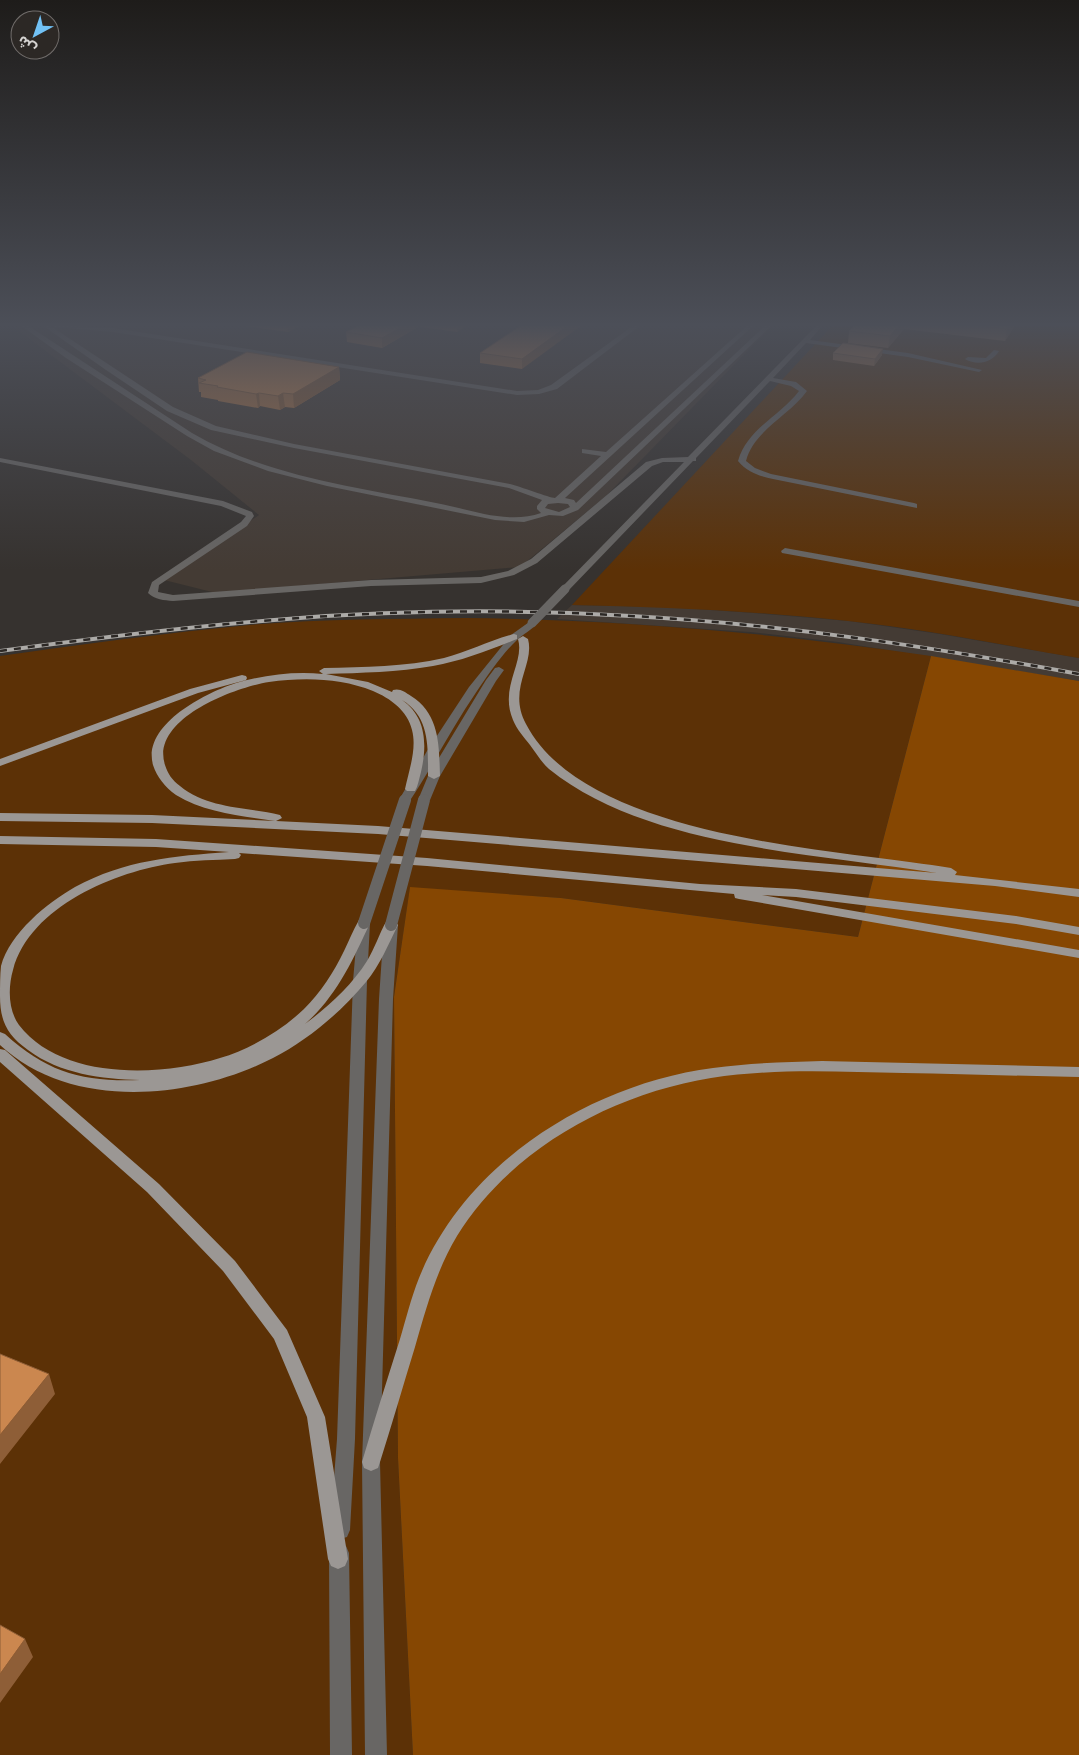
<svg xmlns="http://www.w3.org/2000/svg" width="1079" height="1755" viewBox="0 0 1079 1755" font-family="Figtree,'Noto Sans Arabic',sans-serif">
	<style>
		.built { fill: #443b34 }
		.green { fill: #5c3106 }
		.forest { fill: #864702 }
		.lines { fill: none; stroke-linecap: round; stroke-linejoin: round }
		.minor { fill: #686664; fill-rule: evenodd }
		.major { fill: #9b9794; fill-rule: evenodd }
		.rail-casing { stroke: #acaaa7; stroke-width: 4 }
		.rail { stroke: #2c2825; stroke-width: 2.5; stroke-dasharray: 7; stroke-linecap: butt }
		.minor-bridge-far1 { stroke: #686664; stroke-width: 9 }
		.minor-bridge { stroke: #686664; stroke-width: 12 }
		.wall { fill: #af7444 }
		.shaded-wall { fill: #8e5e37 }
		.building { fill: #cb874f; stroke: #8e5e37 }
	</style>
	<rect width="100%" height="100%" fill="#36322f"/>
	<!-- built -->
	<path class="built" d="M11,325H773L605,497L520,567L216,593L164,580L259,515L191,460Z
		M572,605L669,607L754,613L849,621L940,634L1079,658V681L838,642L750,632L557,619Z"/>
	<!-- green -->
	<path class="green" d="M833,325H1079V658C1002,645 925,629 848,621C756,611 664,607 572,605Z
		M466,618C624,620 775,633 931,656L858,937L561,898L410,888L394,997L398,1458L413,1755H0V656C83,644 166,633 249,625C321,619 394,619 466,618Z"/>
	<!-- forest -->
	<path class="forest" d="M931,656L1079,681V1755H413L398,1458L394,997L410,887L561,898L858,937Z"/>
	<g class="lines">
		<!-- minor -->
		<path class="minor" d="M20,325H27L192,433C266,476 354,487 436,503C469,509 508,525 541,513L537,509V506L542,500L509,488L294,448L211,430L167,411L106,370L42,325H49L173,407L216,426L294,444L510,484C519,486 550,498 555,498L601,456L582,453V449L606,452L748,325H754L565,498L574,500L576,503L766,325H772L578,510L563,516L549,515L524,522L495,520L327,486L268,471L214,451L187,436L66,358ZM558,503L568,504L570,507L559,512L545,508L548,504Z
			M52,325L113,328L517,391L538,390L551,385L634,325H641L557,389L539,394L517,395L113,332L55,327Z
			M817,325H823L810,340L908,353L982,370L979,372L908,357L806,343L773,378L796,382L807,391C789,416 754,430 746,461L755,468L771,474L914,503L917,504V508L773,479C759,476 747,472 738,461C747,429 780,416 799,391L791,386L770,381L696,458V461H693L568,591H562V587L684,462H663L652,466L537,563L514,575L481,583L371,586L173,601C164,600 155,600 148,593L152,582L241,522L246,516L221,506L0,462V458L223,501L252,512L254,516L247,526L159,585L158,592L173,595L371,580L481,577L508,571L531,559L646,462L662,458L688,457Z
			M994,350L999,351C992,363 977,366 965,359L968,357L986,358Z
			M785,548L1079,601V607L782,553L781,551Z
			M532,620L537,623C531,631 523,634 517,640C503,653 488,675 477,691C452,727 433,766 409,802H401L399,800L427,751L469,687L511,635Z
			M499,667L504,670L496,681L440,776L430,800L424,803L420,802L418,800L428,776L486,680L495,668Z
			M364,919L370,923L367,981L355,1439L350,1530L347,1537L340,1539L333,1537L330,1530L337,1439L353,981L358,923Z
			M391,921L398,925L393,999L380,1462L387,1755H365L362,1462L379,999L384,925Z
			M339,1543L346,1546L349,1553L352,1755H330L329,1553L332,1546Z"/>
		<!-- major -->
		<path class="major" d="M514,634L517,635V639C490,650 462,661 433,666C398,672 361,673 326,674L368,682L392,692L393,690C400,688 405,692 411,696C440,714 439,746 440,776L434,779L428,776C428,747 430,717 402,700C427,717 427,746 421,772C419,779 418,786 415,791H407L405,789C409,770 417,749 412,730C408,711 390,698 373,691C341,678 304,677 269,682C235,687 150,719 165,765C168,774 172,780 180,786C208,809 247,807 280,815L282,818L276,821L378,826L937,873C816,853 647,848 549,769C542,763 536,753 530,745C524,737 517,730 513,720C499,687 525,663 518,639L523,636L528,639C535,665 507,689 526,724C586,839 835,849 951,868L957,872L955,875L1079,889V897L995,886L378,834L152,823L0,821V813L152,815L275,821C243,816 205,813 176,795C165,787 157,777 153,765C142,725 205,693 236,683C264,675 294,671 323,674L319,671L324,668C364,667 405,667 444,658C468,652 490,640 514,634Z
			M242,675L246,676L247,678L246,680L198,693L0,766V759L190,689Z
			M0,836L156,839L427,858L700,884L796,889L1016,916L1079,927V935L1016,924L796,897L762,895L1079,950V958L739,899L735,898L734,894L427,866L239,853L241,855L239,858L235,859C215,860 195,860 175,863C116,871 30,906 13,970C8,987 8,1010 19,1025C61,1080 160,1077 220,1058C250,1049 281,1031 304,1009C321,992 334,972 344,951C349,941 353,930 359,920L364,919L370,923C353,960 336,997 305,1024C328,1007 352,985 367,961C375,948 379,934 386,922H396L398,925C388,945 380,965 366,982C341,1012 308,1040 273,1058C191,1100 71,1111 0,1045V1032L5,1034C48,1073 83,1082 140,1080C102,1079 60,1074 28,1050C7,1035 0,1021 0,996C0,986 0,975 1,966C10,933 47,903 75,887C125,860 174,856 229,852L156,847L0,844Z
			M0,1049L5,1050L159,1184L235,1261L287,1330L325,1417L348,1559L345,1566L338,1569L331,1566L328,1559L307,1417L274,1339L223,1271L147,1192L0,1062Z
			M822,1061L1079,1067V1077C1021,1076 963,1074 904,1073C840,1072 775,1068 711,1078C612,1094 511,1149 457,1236C436,1271 426,1309 415,1347C403,1386 392,1424 380,1462L378,1468L371,1471L364,1468L362,1462C374,1421 387,1380 400,1339C406,1319 411,1298 419,1278C466,1162 591,1084 713,1068C749,1063 786,1062 822,1061Z"/>
		<!-- rail casing -->
		<g class="rail-casing">
			<path id="rail" d="M0,651C96,638 191,626 287,619C401,610 517,609 631,616C781,624 931,647 1079,674"/>
		</g>
		<!-- rail -->
		<use href="#rail" class="rail"/>
		<!-- minor-bridge-far1 -->
		<path class="minor-bridge-far1" d="M532,623L565,589"/>
		<!-- minor-bridge -->
		<path class="minor-bridge" d="M364,923L405,800
			M391,925L424,800"/>
	</g>
	<!-- wall -->
	<path class="wall" d="M238,325H301L288,332Z
		M421,325H467L457,332L421,327Z
		M522,325V369L480,363V353Z
		M855,325H1015L1005,341L904,329L888,348L848,343L849,331Z
		M418,327L382,348L347,342L346,332Z
		M833,353L882,355L874,366L833,360Z
		M339,367L340,380L294,408L285,407L280,410L260,406L258,408L218,401V400L201,397V392H199L198,378Z"/>
	<!-- shaded-wall -->
	<path class="shaded-wall" d="M287,325H301L288,332Z
		M405,325H418V327L382,348V338Z
		M457,325H467L457,332Z
		M569,325H582L522,369V359Z
		M899,325H904V329L888,348L890,336Z
		M1009,325H1015L1005,341L1007,329Z
		M883,349L882,355L874,366L875,359Z
		M339,367L340,380L294,408L293,394Z
		M259,393L260,406L258,408L256,394Z
		M283,393L285,407L280,410L278,396Z
		M49,1374L55,1394L0,1464V1435Z
		M25,1639L33,1657L0,1703V1674Z"/>
	<!-- building -->
	<path class="building" d="M360,325H405L382,338L346,332Z
		M522,325H569L522,359L480,353Z
		M855,325H899L890,336L849,331Z
		M971,325H1009L1007,329Z
		M843,343L883,349L875,359L833,353Z
		M247,352L339,367L293,394L283,393L278,396L259,393L256,394L217,387L218,386L199,383L206,380L198,378Z
		M0,1354L49,1374L0,1435Z
		M0,1625L25,1639L0,1674Z"/>
	<!-- sky -->
	<linearGradient id="sky" x2="0" y2="1"><stop stop-color="#1e1c1a"/><stop offset="0.57" stop-color="#4c4f58"/><stop offset="1" stop-color="#4c4f58" stop-opacity="0"/></linearGradient>
	<rect width="1079" height="570" fill="url(#sky)"/>
	<!-- north arrow -->
	<g transform="translate(35 35) rotate(220)"><circle r="24" fill="#2c2825" stroke="#706c6a"/>
	<path d="M0-4L9 19L0 12L-9 19Z" fill="#71c1f5"/>
	<text y="-8" font-size="14" font-weight="bold" text-anchor="middle" fill="#d5d3d1">ش</text>
	</g>
</svg>
